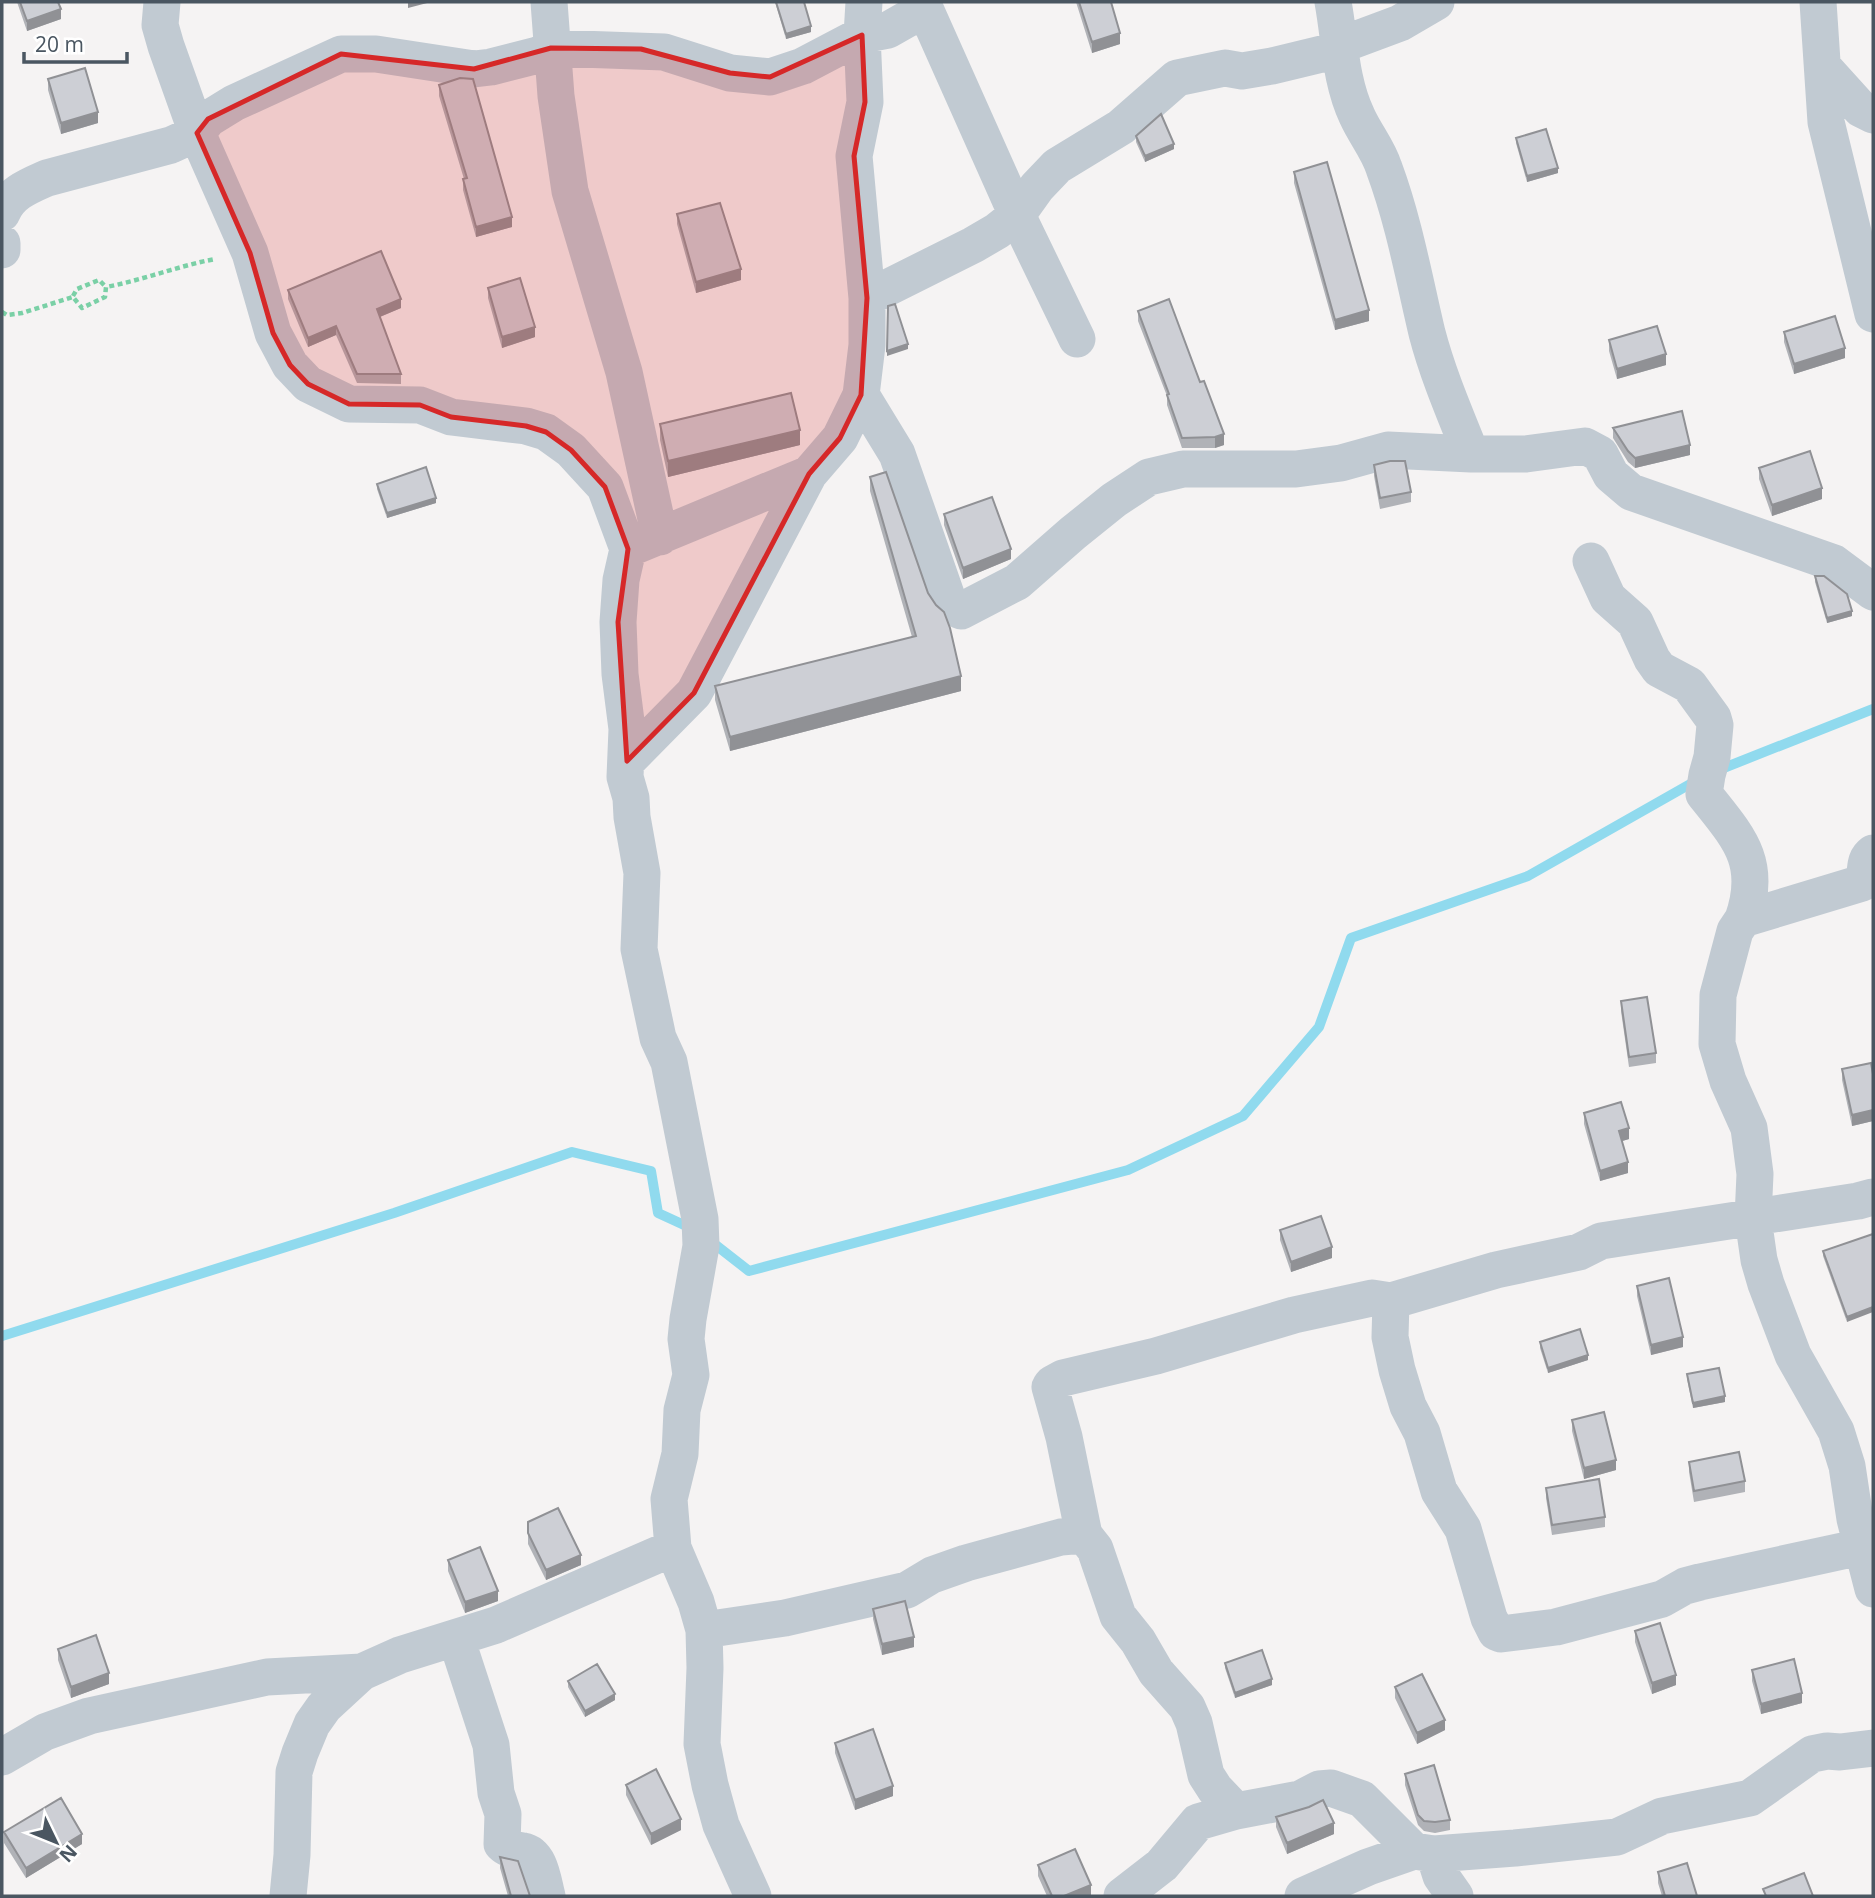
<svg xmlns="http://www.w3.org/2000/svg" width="1875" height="1898" viewBox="0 0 1875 1898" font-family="'Open Sans',sans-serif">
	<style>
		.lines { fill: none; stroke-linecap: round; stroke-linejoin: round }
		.stream { stroke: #90daee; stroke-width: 10 }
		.path { stroke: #7ad0a6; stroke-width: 4.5; stroke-dasharray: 5 3.5; stroke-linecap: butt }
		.street { stroke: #c1cad2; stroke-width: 37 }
		.wall { fill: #b0b2b7 }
		.shaded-wall { fill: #909195 }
		.building { fill: #cdcfd5; stroke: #909195; stroke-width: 2 }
		.marked { fill: #d62828; fill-opacity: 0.2; stroke: #d62828; stroke-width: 5; stroke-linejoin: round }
	</style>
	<rect width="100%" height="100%" fill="#f5f3f3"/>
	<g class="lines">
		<!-- stream -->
		<path class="stream" d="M1716,771L1873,709
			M708,1239L749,1271L1128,1170L1243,1116L1319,1027L1351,938L1528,876L1699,779
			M2,1336L394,1213L572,1152L651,1171L658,1213L695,1230"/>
		<!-- path -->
		<path class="path" d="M73,296L77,289L99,280L106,287
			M2,312L7,315L22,313L73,297L82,308L105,297L106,287C143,280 178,266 215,259"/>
		<!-- street -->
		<path class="street" d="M162,2L160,25L166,46L197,133L250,253L273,333L290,365L308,384L349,404L420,405L451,417L526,426L546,432L571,450L605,487L628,549L809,474L840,438L861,395L867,345V298L854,156L865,102L862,35L864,2
			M549,2L556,96L570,191L624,372L660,537
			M922,2L1017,215L1077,339
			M1333,2C1340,40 1340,80 1357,116C1365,134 1378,149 1384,168C1404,222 1414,278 1427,333C1438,375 1455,414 1471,454H1526L1585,446L1600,454L1611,475L1631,492L1834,563L1873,592
			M1818,2L1826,122L1873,314
			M1823,67L1861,109L1873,115
			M2,213C10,193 29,186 47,178L171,145L197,133L208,119L234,103L341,54H376L474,69L491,67L538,55L551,48L664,52L730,73L770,77L803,66L862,35L888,30L925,9
			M2,243V250
			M867,298L973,245L997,231L1017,215L1037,187L1057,166L1121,127L1177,78L1225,68L1242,71L1272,66L1330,52L1341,45L1400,23L1436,2
			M861,395L897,454L948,600L953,607L961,611L1017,582L1073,533L1114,500L1149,477L1183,469H1296L1341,463L1388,450L1471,454
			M628,549L621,580L618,622L620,674L627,729L625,777L631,798L632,817L642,873L639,949L658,1038L669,1062L700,1219L701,1246L688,1319L686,1339L691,1375L682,1410L680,1454L669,1499L673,1548L696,1602L704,1630L705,1668L702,1744L710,1785L721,1825L753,1896
			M1591,561L1608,598L1635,622L1652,659L1659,669L1689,685L1713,718L1715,725L1712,757L1707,775L1704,794C1738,837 1763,861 1743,919
			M627,761L694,693L809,474
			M1873,853C1862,861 1868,873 1862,883L1743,919L1735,931L1718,995L1717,1044L1728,1081L1749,1128L1755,1174L1753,1218L1759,1260L1766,1284L1793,1355L1836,1431L1847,1466L1855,1519L1873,1589
			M1873,1197L1858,1201L1601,1241L1579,1252L1496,1270L1391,1301L1372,1298L1294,1315L1156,1356L1063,1378L1052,1384L1050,1387L1064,1437L1084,1535L1095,1549L1118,1616L1138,1641L1156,1672L1187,1707L1194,1723L1206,1775L1215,1789L1236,1811L1300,1799L1319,1789L1331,1788L1362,1799L1414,1851L1434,1854L1515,1848L1617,1837L1662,1816L1750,1798L1812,1754L1827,1751L1840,1752L1873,1748
			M1391,1301L1390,1337L1397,1370L1408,1406L1422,1433L1439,1491L1463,1529L1489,1618L1496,1632L1501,1634L1556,1627L1662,1599L1685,1586L1700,1582L1861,1547
			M704,1630L785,1618L907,1590L932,1575L966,1563L1061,1537L1084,1535
			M456,1638L491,1745L496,1793L503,1814L502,1844C509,1851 514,1849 523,1851C541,1854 543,1882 547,1896
			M2,1757L45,1732L89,1716L267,1677L362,1672
			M1434,1854L1441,1876L1455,1896
			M288,1896L292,1855L294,1772L300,1753L312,1724L324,1707L362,1672L400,1655L496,1625L673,1548
			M1122,1896L1162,1865L1198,1822L1236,1811
			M1303,1896L1368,1867L1414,1851"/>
	</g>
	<!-- wall -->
	<path class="wall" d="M17,2H58L61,19L27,31Z
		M775,2H804L811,32L786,39Z
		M1076,2H1111L1120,44L1092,53Z
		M48,79L98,123L61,134L48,90Z
		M439,85L512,227L476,237L463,190V179H464L439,96Z
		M1136,136L1174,149L1145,162L1136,142Z
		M1516,138L1558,173L1527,182L1516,143Z
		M1294,172L1369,321L1335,330L1294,183Z
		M677,214L741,280L696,293L677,224Z
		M488,288L535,337L502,348L488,298Z
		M288,290L401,308L380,317L401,374V384L357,383L336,335L308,347L288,299Z
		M1138,311L1224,445L1215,448H1182L1167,405V396L1138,321Z
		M1784,332L1845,358L1794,374L1784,342Z
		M1609,340L1666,365L1617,379L1609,351Z
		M660,424L800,445L668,477L660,440Z
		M1613,428L1690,455L1635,468L1628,462L1613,438Z
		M1374,465L1411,492V502L1380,509L1374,476Z
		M1759,468L1822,499L1772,516L1759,479Z
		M870,477L928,593L961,691L730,751L715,700V686L912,637L870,491Z
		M377,484L436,503L387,518L377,489Z
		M944,514L1011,559L963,579L944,525Z
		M1815,576L1852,616L1827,623L1815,582Z
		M1621,1001L1656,1053V1063L1629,1067L1621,1011Z
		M1842,1069L1873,1074V1121L1852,1126L1842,1080Z
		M1584,1113L1629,1139L1622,1141L1628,1173L1600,1181L1584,1124Z
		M1280,1230L1332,1258L1291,1272L1280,1240Z
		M1873,1234L1847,1322L1823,1256V1251Z
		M1637,1286L1683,1347L1651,1355L1637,1296Z
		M1540,1342L1588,1360L1548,1373L1540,1348Z
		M1687,1374L1725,1402L1693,1408L1687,1379Z
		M1572,1420L1616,1470L1584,1479L1572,1431Z
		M1689,1462L1745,1481V1492L1694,1502L1689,1472Z
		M1546,1488L1605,1517V1527L1552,1535L1546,1498Z
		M528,1522L581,1565L546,1580L528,1544Z
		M448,1560L498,1601L465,1613L448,1571Z
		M873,1609L914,1647L882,1655L873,1619Z
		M1635,1631L1676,1685L1652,1694L1635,1642Z
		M58,1649L109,1684L71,1698L58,1660Z
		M1225,1663L1272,1685L1235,1698L1225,1668Z
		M1752,1670L1802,1703L1761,1714L1752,1681Z
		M568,1681L615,1700L585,1717L568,1687Z
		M1395,1687L1445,1730L1417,1744L1395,1698Z
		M835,1743L893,1796L855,1810L835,1753Z
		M1405,1774L1450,1820V1830L1435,1833L1424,1831L1418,1825L1405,1785Z
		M626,1785L681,1830L651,1845L626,1795Z
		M1276,1817L1334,1834L1287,1854L1276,1827Z
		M4,1832L82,1844L26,1878L4,1843Z
		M500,1857L530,1896H508L500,1868Z
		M1038,1865L1091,1895L1088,1896H1047L1038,1876Z
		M1658,1872L1697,1896H1662L1658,1883Z"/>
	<!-- shaded-wall -->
	<path class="shaded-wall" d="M412,2H431L408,8V3Z
		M61,9V19L27,31V21Z
		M811,26V32L786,39V34Z
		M1120,33V44L1092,53V42Z
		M98,112V123L61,134V123Z
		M1174,144V149L1145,162V156Z
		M1558,168V173L1527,182V176Z
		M512,217V227L476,237V227Z
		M741,269V280L696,293V282Z
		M401,299V308L377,318V309Z
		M1369,310V321L1335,330V320Z
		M336,326V335L308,347V338Z
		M535,327V337L502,348V337Z
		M908,344V349L887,356V351Z
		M1845,348V358L1794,374V364Z
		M1666,354V365L1617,379V369Z
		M800,430V445L668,477V461Z
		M1224,434V445L1215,448V437Z
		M1690,445V455L1635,468V458Z
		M1822,488V499L1772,516V505Z
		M436,498V503L387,518V513Z
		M1011,549V559L963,579V568Z
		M1852,611V616L1827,623V618Z
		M961,676V691L730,751V737Z
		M1873,1110V1121L1852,1126V1115Z
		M1629,1128V1139L1619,1142V1131Z
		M1628,1162V1173L1600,1181V1171Z
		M1332,1247V1258L1291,1272V1262Z
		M1873,1307V1312L1847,1322V1317Z
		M1683,1337V1347L1651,1355V1345Z
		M1588,1355V1360L1548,1373V1368Z
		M1725,1396V1402L1693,1408V1403Z
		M1616,1460V1470L1584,1479V1468Z
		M581,1555V1565L546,1580V1570Z
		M498,1591V1601L465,1613V1602Z
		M914,1637V1647L882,1655V1644Z
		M109,1673V1684L71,1698V1687Z
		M1676,1675V1685L1652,1694V1683Z
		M1272,1679V1685L1235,1698V1693Z
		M1802,1693V1703L1761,1714V1704Z
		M615,1694V1700L585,1717V1711Z
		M1445,1720V1730L1417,1744V1733Z
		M893,1786V1796L855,1810V1800Z
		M681,1819V1830L651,1845V1834Z
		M1334,1823V1834L1287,1854V1843Z
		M82,1834V1844L26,1878V1868Z
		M1091,1885V1895L1088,1896H1064Z"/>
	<!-- building -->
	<path class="building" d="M20,2H58L61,9L27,21Z
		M776,2H804L811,26L786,34Z
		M1079,2H1111L1120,33L1092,42Z
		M85,68L98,112L61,123L48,79Z
		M460,78L473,79L512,217L476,227L463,179L467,178L439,85Z
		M1161,114L1174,144L1145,156L1136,136Z
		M1546,129L1558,168L1527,176L1516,138Z
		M1327,162L1369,310L1335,320L1294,172Z
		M720,203L741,269L696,282L677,214Z
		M381,251L401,299L377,309L401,374H357L336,326L308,338L288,290Z
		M520,278L535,327L502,337L488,288Z
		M1169,299L1200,382L1204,381L1224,434L1215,437L1182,438L1167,395L1169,394L1138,311Z
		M895,304L908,344L887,351L888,306Z
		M1835,316L1845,348L1794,364L1784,332Z
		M1657,326L1666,354L1617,369L1609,340Z
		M791,393L800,430L668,461L660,424Z
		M1682,411L1690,445L1635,458L1628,451L1613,428Z
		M1810,451L1822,488L1772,505L1759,468Z
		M1390,461H1405L1411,492L1380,498L1374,465Z
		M426,467L436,498L387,513L377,484Z
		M886,472L928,593L936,605L944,612L950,628L961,676L730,737L715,686L916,636L870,477Z
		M992,497L1011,549L963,568L944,514Z
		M1815,576H1824L1847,594L1852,611L1827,618Z
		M1647,997L1656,1053L1629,1057L1621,1001Z
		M1871,1063L1873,1074V1110L1852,1115L1842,1069Z
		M1621,1102L1629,1128L1619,1131L1628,1162L1600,1171L1584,1113Z
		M1321,1216L1332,1247L1291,1262L1280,1230Z
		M1873,1234V1307L1847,1317L1823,1251Z
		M1669,1278L1683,1337L1651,1345L1637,1286Z
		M1580,1329L1588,1355L1548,1368L1540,1342Z
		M1719,1368L1725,1396L1693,1403L1687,1374Z
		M1604,1412L1616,1460L1584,1468L1572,1420Z
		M1739,1452L1745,1481L1694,1491L1689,1462Z
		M1599,1479L1605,1517L1552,1525L1546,1488Z
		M558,1508L581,1555L546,1570L528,1533V1522Z
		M480,1547L498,1591L465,1602L448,1560Z
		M905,1601L914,1637L882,1644L873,1609Z
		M1660,1623L1676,1675L1652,1683L1635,1631Z
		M96,1635L109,1673L71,1687L58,1649Z
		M1262,1650L1272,1679L1235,1693L1225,1663Z
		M1794,1659L1802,1693L1761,1704L1752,1670Z
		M597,1664L615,1694L585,1711L568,1681Z
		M1422,1674L1445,1720L1417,1733L1395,1687Z
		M873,1729L893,1786L855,1800L835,1743Z
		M1434,1765L1450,1820L1435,1822L1424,1821L1418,1815L1405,1774Z
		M656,1769L681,1819L651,1834L626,1785Z
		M61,1798L82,1834L26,1868L4,1832Z
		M1323,1800L1334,1823L1287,1843L1276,1817L1309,1807Z
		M1075,1849L1091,1885L1064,1896H1052L1038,1865Z
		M500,1857L518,1861L530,1896H511Z
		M1687,1863L1697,1896H1665L1658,1872Z
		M1804,1873L1813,1896H1766L1763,1889Z"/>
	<!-- marked area -->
	<path class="marked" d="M862,35L865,102L854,156L867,298L861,395L840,438L809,474L694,693L627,761L618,622L628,549L605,487L571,450L546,432L526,426L451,417L420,405L349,404L308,384L290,365L273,333L250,253L197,133L208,119L341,54L474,69L551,48L641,49L730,73L770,77Z"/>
	<!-- border -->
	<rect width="1875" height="1898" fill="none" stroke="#4a5661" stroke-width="7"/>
	<!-- north arrow -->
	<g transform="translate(56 1842) rotate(133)" stroke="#ffffff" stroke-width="5" paint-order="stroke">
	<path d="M0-5L12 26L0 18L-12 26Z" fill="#4a5661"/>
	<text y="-10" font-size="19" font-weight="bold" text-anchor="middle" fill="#4a5661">N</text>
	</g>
	<!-- scale -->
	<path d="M24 52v10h103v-10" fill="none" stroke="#4a5661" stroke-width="3.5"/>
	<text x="35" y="52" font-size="21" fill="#4a5661" stroke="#ffffff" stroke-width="5" paint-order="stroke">20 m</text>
</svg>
